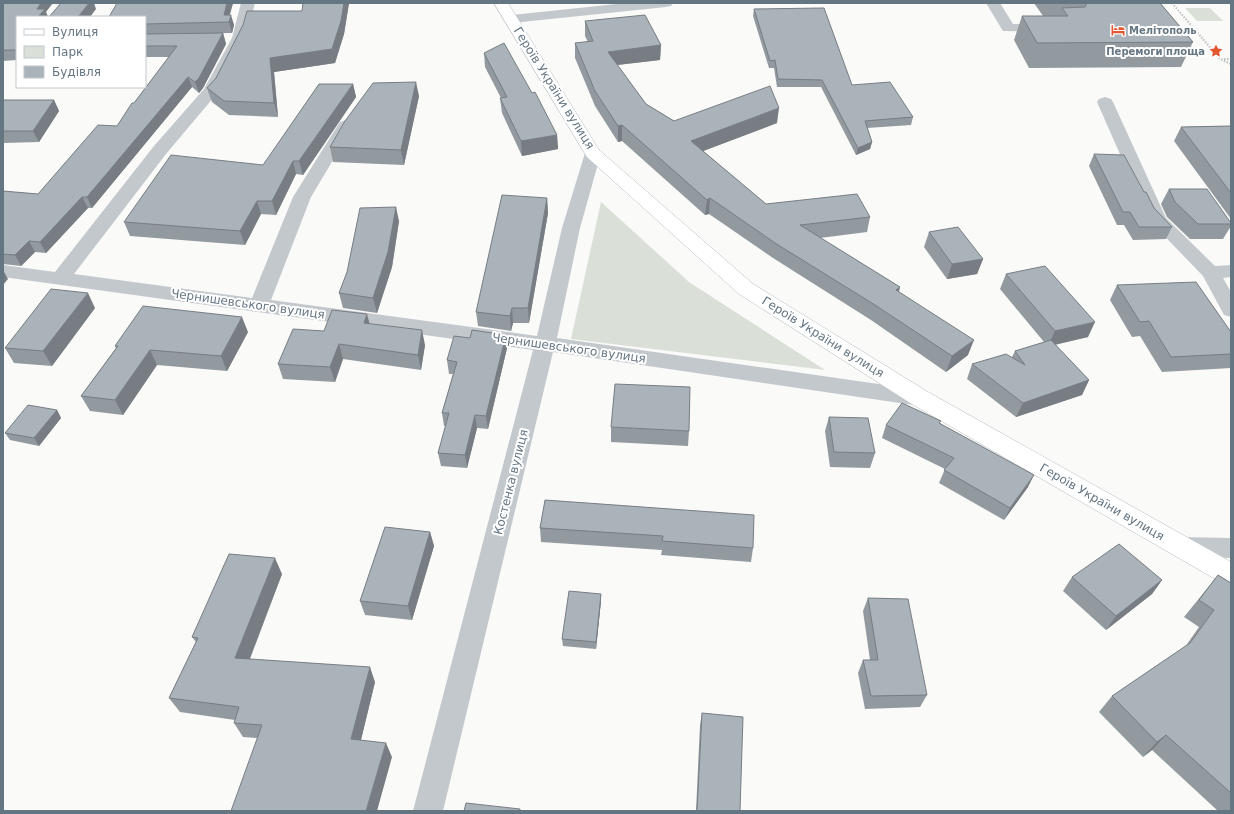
<svg xmlns="http://www.w3.org/2000/svg" width="1234" height="814" viewBox="0 0 1234 814" font-family="'DejaVu Sans',sans-serif">
	<style>
		.green { fill: #dadfd7 }
		.lines { fill: none; stroke-linecap: round; stroke-linejoin: round }
		.major-casing { stroke: #b5babe; stroke-width: 1 }
		.path { stroke: #bbbfc2; stroke-width: 2; stroke-dasharray: 1.5 1.5; stroke-linecap: butt }
		.minor { fill: #c3c8cc; fill-rule: evenodd }
		.major { fill: #fff; fill-rule: evenodd }
		.wall { fill: #929a9f }
		.shaded-wall { fill: #777d82 }
		.building { fill: #aab3b9; stroke: #777d82 }
		.labels { text-anchor: middle; dominant-baseline: central; stroke-width: 4; stroke-linejoin: round; paint-order: stroke }
		.far-poi-label { font-size: 10px; font-weight: bold; fill: #657683; stroke: #fff; text-anchor: start }
		.street-label { font-size: 12px; fill: #657683; stroke: #fff }
	</style>
	<rect width="100%" height="100%" fill="#fafaf8"/>
	<!-- green -->
	<path class="green" d="M1185,8H1210L1223,21H1197Z
		M601,202L689,282L825,370L571,339Z"/>
	<g class="lines">
		<!-- major casing -->
		<g class="major-casing">
			<path id="major" d="M494,3H508L599,150L753,284L928,392L1231,562V586L1222,583L912,404L739,294L587,157Z"/>
		</g>
		<!-- path -->
		<path class="path" d="M1172,3L1220,59L1231,64
			M1221,59H1231"/>
		<!-- minor -->
		<path class="minor" d="M241,3H255L246,38L219,91L166,154L74,274L252,298L293,197L338,125L340,122L346,120L352,122L354,125L311,197L271,300L537,336L562,228L585,153L587,149L593,148L599,149L601,153L580,228L557,338L920,390L928,392L931,398L928,404L920,406L553,352L443,811H413L533,350L3,277V265L55,272L154,146L204,89L232,38Z
			M626,3H673L671,6L666,7L512,23L507,22L505,19L507,16L512,15Z
			M986,3H1000L1013,24H1048L1053,25L1055,28L1053,31L1048,32L1003,31Z
			M1105,97L1111,99L1113,102L1166,218L1215,266L1231,265V277L1223,278L1231,292V317L1224,315L1203,276L1149,220L1097,102L1099,99Z
			M1181,537L1231,538V558L1181,557L1172,554L1169,547L1172,540Z"/>
		<!-- major -->
		<use href="#major" class="major"/>
	</g>
	<!-- wall -->
	<path class="wall" d="M3,3L46,12L48,17H17V60L3,61Z
		M233,3L230,15L234,25L232,33L145,34V17Z
		M303,3H349L344,34L335,63L274,72L278,117L229,115L212,102L207,88L216,78L243,25L302,11Z
		M1034,3H1160L1193,42L1181,67L1029,68L1014,40L1022,16H1043Z
		M754,9L852,85L913,117L911,125L867,128L872,142L870,149L856,155L821,87H777L774,68H769L753,16Z
		M585,21L661,45L660,60L617,65L646,104L674,121L777,123L703,151L766,204L870,217L867,232L820,238L900,287L899,292L968,355L946,372L871,320L773,258L709,214L705,215L622,141L618,142L595,106L575,58V43L588,42L585,36Z
		M223,33L226,44L203,88L199,93L192,87L92,208H88L46,253L35,252L21,266L3,264V191L38,194L117,126L134,103L169,57H145V34Z
		M484,53L532,93L557,135L558,149L522,156L502,113L500,98H501L485,67Z
		M353,84L356,97L303,175L296,174L276,215L261,214L245,245L130,236L124,222L263,165Z
		M419,96L404,165L333,162L330,147Z
		M3,100H54L59,111L39,142L3,143Z
		M1231,126V219L1174,141L1181,127Z
		M1094,154L1144,192L1154,208L1172,227L1166,239L1133,240L1124,225H1117L1089,166Z
		M1169,189L1231,223V226L1223,239H1190L1167,217L1161,204Z
		M547,198L548,213L529,323H513L511,331L478,326L476,312Z
		M399,221L392,267L377,313L343,308L339,293Z
		M929,232L983,259L977,274L947,279L924,247Z
		M1006,274L1088,337L1055,345L1089,380L1082,395L1016,417L967,379L972,364L1012,357L1015,351L1044,342L1000,289Z
		M1117,285L1231,332V368L1162,372L1140,336L1132,337L1110,300Z
		M95,308L52,366L14,363L5,348Z
		M370,324L425,345L421,370L343,359L335,382L283,379L278,364L324,331Z
		M248,332L227,371L157,365L123,415L90,411L81,396L116,348L115,346Z
		M507,348L488,429L477,428L467,468L441,466L438,453L446,426H444L442,413L453,374H449L447,360Z
		M57,410L61,418L39,446L10,440L5,433Z
		M829,417L875,453L870,468L830,467L825,431Z
		M940,423L1028,487L1004,520L939,483L945,469L882,438L886,425Z
		M611,427L689,431L688,446L611,442Z
		M545,500L753,548L751,562L661,555L662,550L541,542L540,528Z
		M430,532L434,546L412,620L365,615L360,601Z
		M282,574L250,659L375,682L361,740L392,757L257,738L243,737L234,723L235,720L180,712L169,698L196,642L192,637Z
		M1218,575L1231,583V811H1218L1152,750L1143,757L1099,712L1112,696L1185,647L1199,627L1184,617Z
		M1072,577L1162,580L1152,594L1106,630L1063,591Z
		M601,594V601L596,649L563,646L562,639Z
		M868,598L927,695L920,707L865,709L858,673L863,660H870L863,611Z
		M702,713L740,811H696L700,725Z"/>
	<!-- shaded-wall -->
	<path class="shaded-wall" d="M41,3H53L46,12L48,17H38L37,9Z
		M89,3H94L96,9L90,17H78Z
		M227,3H233L227,22L224,15Z
		M344,3H349L344,34L335,63L274,72L278,117L274,103L270,58Z
		M231,15L234,25L232,33L229,22Z
		M223,33L226,44L203,88L199,93L195,82Z
		M661,45L660,60L608,66V52Z
		M188,77L192,87L92,208L87,197Z
		M416,82L419,96L404,165L401,150Z
		M353,84L356,97L303,175L299,161Z
		M54,100L59,111L39,142L33,131Z
		M779,108L777,123L690,156L691,141Z
		M622,125V141L618,142V126Z
		M557,135L558,149L522,156L521,141Z
		M872,142L870,149L856,155L858,148Z
		M293,161L296,174L276,215L272,201Z
		M82,197L88,208L46,253L40,242Z
		M547,198L548,213L529,323L528,308Z
		M710,198L709,214L705,215L707,200Z
		M257,201L261,214L245,245L240,231Z
		M396,207L399,221L392,267L377,313L373,298Z
		M29,241L35,252L21,266L15,255Z
		M983,259L977,274L947,279L952,264Z
		M3,270L8,279L3,285Z
		M900,287L895,303L896,290Z
		M88,293L95,308L52,366L43,351Z
		M512,308L513,323L511,331L510,316Z
		M367,314L371,329L364,323Z
		M242,317L248,332L227,371L221,356Z
		M1095,322L1088,337L1048,346L1055,331Z
		M422,330L425,345L421,370L418,355Z
		M506,335L507,348L488,429L486,416Z
		M974,340L968,355L946,372L952,356Z
		M339,344L343,359L335,382L330,367Z
		M150,350L157,365L123,415L115,400Z
		M1089,380L1082,395L1016,417L1023,403Z
		M57,410L61,418L39,446L34,438Z
		M475,415L477,428L467,468L465,455Z
		M1034,475L1028,487L1004,520L1010,508Z
		M430,532L434,546L412,620L408,606Z
		M275,558L282,574L244,673L235,658Z
		M1162,580L1152,594L1106,630L1116,616Z
		M601,594V601L596,649V642Z
		M370,667L375,682L358,752L351,739Z
		M1166,735L1152,750L1143,757L1157,742Z
		M386,743L392,757L377,811H366Z"/>
	<!-- building -->
	<path class="building" d="M3,3H41L37,9H45L38,17H17V50H3Z
		M61,3H89L78,17H49Z
		M117,3H227L224,15H231L229,22L145,24V17H109Z
		M303,3H344L341,21L332,49L270,58L274,103L224,101L207,88L216,78L243,25L247,11H302Z
		M1087,3H1160L1193,42L1037,43L1022,16H1068L1062,8L1085,7Z
		M824,8L852,85L890,82L913,117L865,121L872,142L858,148L822,80L778,79L775,60L770,61L754,9Z
		M645,15L661,45L608,52L646,104L674,121L770,86L779,108L691,141L766,204L857,194L870,217L800,225L900,287L896,290L974,340L952,356L875,305L775,243L710,198L707,200L622,125L618,126L595,91L575,43L593,41L585,21Z
		M223,33L199,78L195,82L188,77L87,197H82L40,242L29,241L15,255L3,254V191L38,194L98,125L117,126L132,103H134L177,46H145V34Z
		M504,43L532,93L535,92L557,135L521,141L500,98L507,97L484,53Z
		M416,82L401,150L330,147L345,121L373,83Z
		M319,84H353L299,161H293L272,201H257L240,231L124,222L171,155L263,165Z
		M3,100H54L33,131H3Z
		M1231,126V193L1181,127Z
		M1094,154L1124,155L1144,192H1146L1154,208L1172,227H1139L1130,212H1123Z
		M1169,189H1207L1231,223V224H1198L1175,202Z
		M502,195L547,198L528,308H512L510,316L476,312Z
		M396,207L388,252L373,298L339,293L347,272L360,208Z
		M958,227L983,259L952,264L929,232Z
		M1045,266L1095,322L1055,331L1006,274Z
		M1196,282L1231,332V354L1171,357L1149,321L1140,322L1117,285Z
		M51,289L88,293L43,351L5,348Z
		M143,306L242,317L221,356L150,350L115,400L81,396L118,346H115Z
		M332,310L367,314L364,323L422,330L418,355L339,344L330,367L278,364L293,329L324,331Z
		M472,330L506,335L486,416L475,415L465,455L438,453L449,413H442L457,362L447,360L454,336L470,338Z
		M1051,340L1089,380L1023,403L972,364L1006,354L1025,365L1015,351Z
		M615,384L690,387L689,431L611,427Z
		M902,403L941,421L939,423L1034,475L1010,508L944,470L954,458L886,425Z
		M28,405L57,410L34,438L5,433Z
		M829,417L868,418L875,453L834,452Z
		M545,500L754,515L753,548L662,541L663,536L540,528Z
		M385,527L430,532L408,606L360,601Z
		M1119,544L1162,580L1116,616L1072,577Z
		M229,554L275,558L235,658L370,667L351,739L386,743L366,811H231L262,725L234,723L239,707L169,698L198,638L192,637Z
		M1218,575L1231,583V793L1166,735L1157,742L1112,696L1190,643L1214,610L1199,600Z
		M569,591L601,594L596,642L562,639Z
		M868,598L908,599L927,695L871,696L863,660H878Z
		M702,713L743,717L740,811H697Z
		M466,803L520,809V811H464Z"/>
	<!-- icons -->
	<defs>
		<g id="hotel-bare" transform="scale(1.08)"><path d="M-6-4.5h1.5V1H6V5H4.5V3h-9V5H-6ZM-4 0a1.8 1.8 0 1 1 3.6 0ZM.5 0V-2.5h3Q6-2.5 6 0Z" fill="#e4572e" stroke="#fff" stroke-width="2.5" paint-order="stroke"/></g>
		<g id="sight-bare" transform="scale(1.08)"><path d="M0-6L1.8-2.2L6-1.7L2.9 1.2L3.7 5.4L0 3.3L-3.7 5.4L-2.9 1.2L-6-1.7L-1.8-2.2Z" fill="#e4572e" stroke="#fff" stroke-width="2.5" paint-order="stroke"/></g>
	</defs>
	<g fill-rule="evenodd">
		<use href="#hotel-bare" x="1118" y="30"/>
		<use href="#sight-bare" x="1216" y="51"/>
	</g>
	<g class="labels">
		<!-- far-poi labels -->
		<g class="far-poi-label">
			<text x="1129" y="30">Мелітополь</text>
			<text x="1205" y="51" text-anchor="end">Перемоги площа</text>
		</g>
		<!-- street labels -->
		<g class="street-label">
			<text transform="translate(554 88) rotate(58)">Героїв України вулиця</text>
			<text transform="translate(248 304) rotate(8)">Чернишевського вулиця</text>
			<text transform="translate(823 337) rotate(32)">Героїв України вулиця</text>
			<text transform="translate(569 348) rotate(8)">Чернишевського вулиця</text>
			<text transform="translate(511 482) rotate(-76)">Костенка вулиця</text>
			<text transform="translate(1102 502) rotate(30)">Героїв України вулиця</text>
		</g>
	</g>
	<!-- border -->
	<rect width="1234" height="814" fill="none" stroke="#657683" stroke-width="8"/>
	<!-- legend -->
	<rect x="16" y="16" width="130" height="72" fill="#ffffff" stroke="#c1c8cd"/>
	<rect x="24" y="29" width="20" height="6" fill="#ffffff" stroke="#c1c8cd"/>
	<text x="52" y="36" font-size="12" fill="#657683">Вулиця</text>
	<rect x="24" y="46" width="20" height="12" fill="#dadfd7" stroke="#c1c8cd"/>
	<text x="52" y="56" font-size="12" fill="#657683">Парк</text>
	<rect x="24" y="66" width="20" height="12" fill="#aab3b9" stroke="#c1c8cd"/>
	<text x="52" y="76" font-size="12" fill="#657683">Будівля</text>
</svg>
